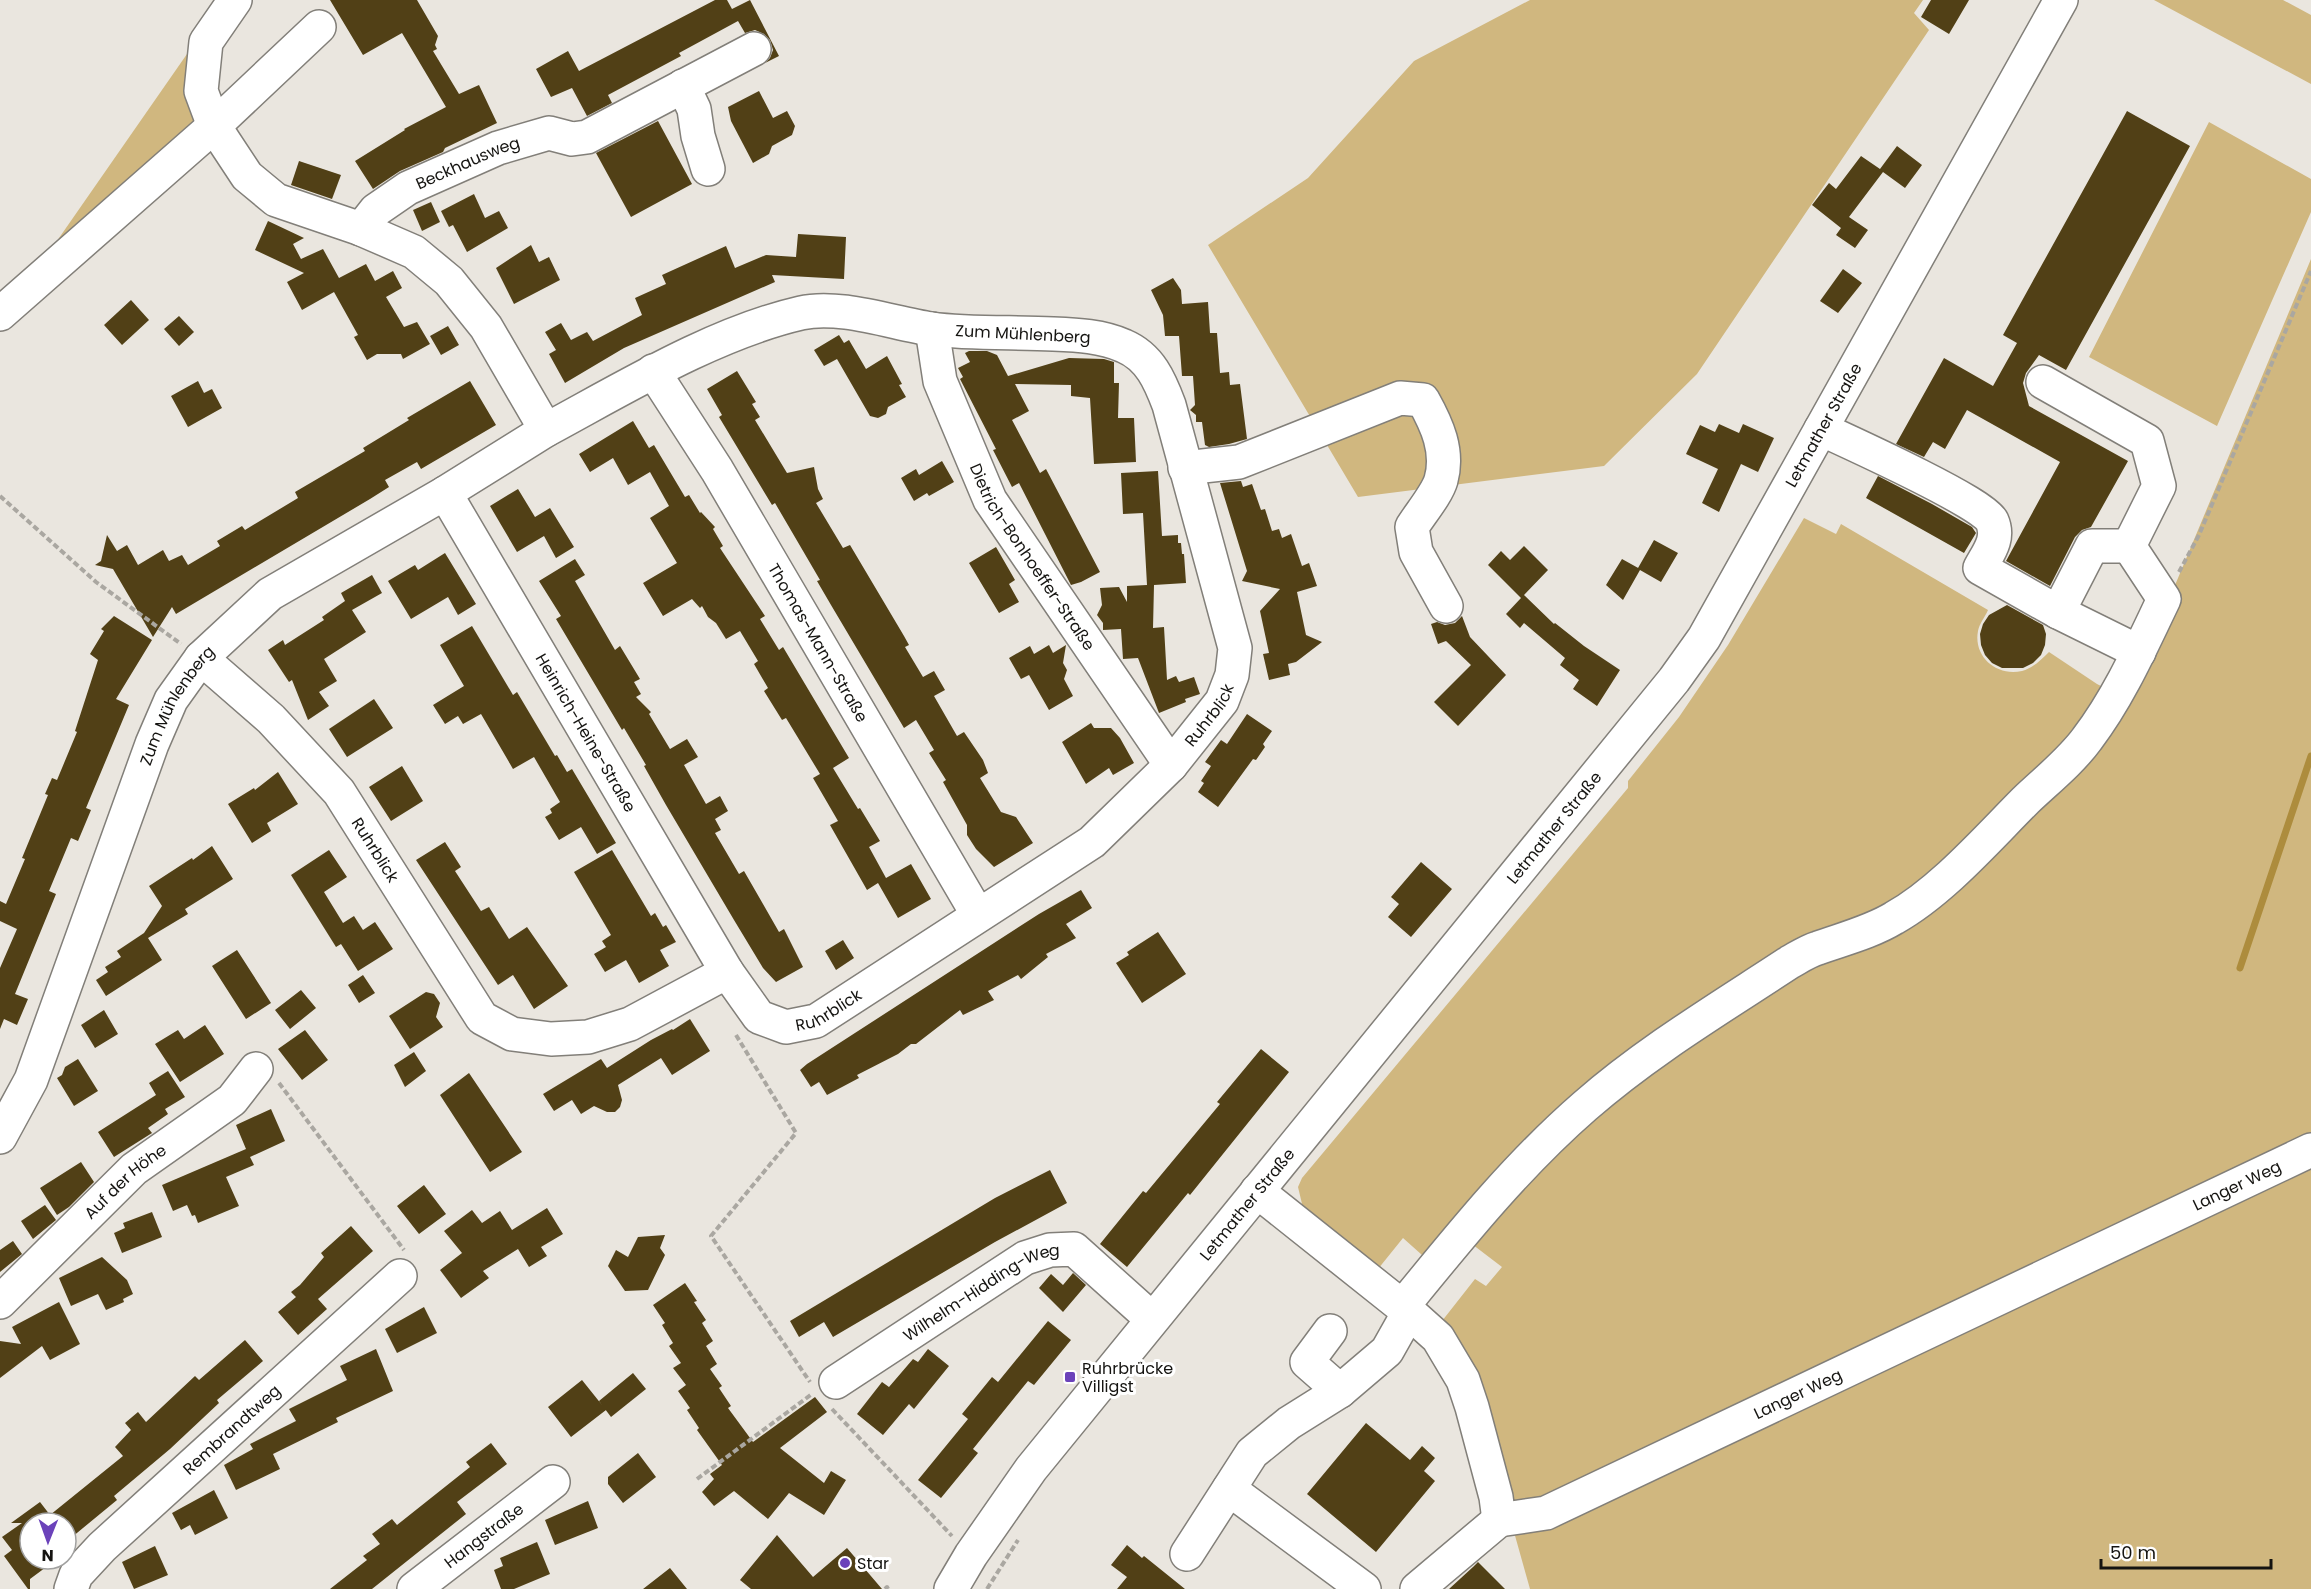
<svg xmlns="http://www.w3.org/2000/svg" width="2311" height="1589" viewBox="0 0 2311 1589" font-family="Poppins,sans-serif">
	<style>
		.green { fill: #d0b77f }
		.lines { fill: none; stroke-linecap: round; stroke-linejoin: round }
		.stream { stroke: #ad8c3d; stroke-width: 7 }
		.building { fill: #514016 }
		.minor-casing { stroke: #827f79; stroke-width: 36 }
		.major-casing { stroke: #827f79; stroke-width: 36 }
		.path { stroke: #aaa7a1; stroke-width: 4; stroke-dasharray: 6 3; stroke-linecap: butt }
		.minor { stroke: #fff; stroke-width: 33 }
		.major { stroke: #fff; stroke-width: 33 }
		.poi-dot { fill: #6b42ba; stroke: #fff; stroke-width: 2 }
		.labels { text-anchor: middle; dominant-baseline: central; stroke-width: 6; stroke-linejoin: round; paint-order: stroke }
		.street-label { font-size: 16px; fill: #151411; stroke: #fff }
		.poi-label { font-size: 16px; fill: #151411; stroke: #fff; text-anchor: start }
	</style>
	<rect width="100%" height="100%" fill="#eae6df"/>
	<!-- green -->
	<path class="green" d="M1530,0H1923L1914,13L1929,30L1697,374L1604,466L1358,497L1208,245L1308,178L1414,61Z
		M2154,0H2283L2311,15V84Z
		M203,31L195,133L40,271L59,238Z
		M2209,122L2311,179V212L2217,426L2089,357Z
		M2311,259V1589H1530L1505,1500L1442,1321L1475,1279L1486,1286L1502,1267L1464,1238L1659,1055L1889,925L2138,674Z
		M1804,518L1836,534L1841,524L1988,610C1985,617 1979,624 1978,631C1973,657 1997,677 2022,671C2033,668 2041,660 2049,652L2097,684L2111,691L2099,711L1926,887L1771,963L1431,1263L1403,1238L1378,1269L1303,1208L1298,1187L1302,1178L1628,788V781L1679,717L1728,645Z"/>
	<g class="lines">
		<!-- stream -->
		<path class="stream" d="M2240,968L2311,756"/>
	</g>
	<!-- building -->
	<path class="building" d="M330,0H417L438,36L435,45L437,49L433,51L459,94L479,85L497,123L445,148L443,152L400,171L373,189L355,161L405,130L404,129L446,107L402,33L363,55Z
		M715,0H727L732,9L750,0L779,56L765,63L770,58L773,50L770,40L764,34L755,30L745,33L738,21L679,53L681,56L608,95L612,103L587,116L572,88L551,97L536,69L568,51L579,71Z
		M1931,0H1969L1949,34L1921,17Z
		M759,91L773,118L787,111L795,126L792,135L772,146L769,154L753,163L731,121L728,107Z
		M2127,111L2190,146L2066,370L2039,355L2026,373L2023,383L2029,406L2128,461L2091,527L2082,530L2075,537L2050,586L2006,561L2060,462L1967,410L1945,449L1933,442L1924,457L1896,444L1944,358L1993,386L2017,343L2003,335Z
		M658,121L692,184L631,217L596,153Z
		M1897,146L1922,165L1905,188L1883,172L1849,217L1868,230L1855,248L1836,235L1841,228L1812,205L1829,183L1836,189L1861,156L1880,169Z
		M299,161L341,175L332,199L291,185Z
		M474,194L485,218L499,211L508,228L467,252L453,225L449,227L441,211Z
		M431,202L440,222L422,231L413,210Z
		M268,221L304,238L293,244L301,259L323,249L339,278L366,264L375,281L393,271L402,288L386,297L404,327L417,322L430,344L403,359L401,354H377L367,360L354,337L358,335L334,292L302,310L287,282L304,273L255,250Z
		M798,234L846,237L844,279L772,275L775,282L624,348L565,383L549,354L556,350L545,332L561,323L571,340L587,332L593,341L642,315L635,298L666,284L662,275L726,246L735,268L766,255L796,257Z
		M531,245L539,262L549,257L560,280L514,304L496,268Z
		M1843,269L1862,283L1838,313L1820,301Z
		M1173,278L1181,290L1182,304L1208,302L1210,333H1217L1220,373L1229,372L1230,385L1240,384L1247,439L1229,444L1209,447L1205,445L1202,422H1196V415L1190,410L1195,405L1193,376H1182L1179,336H1165L1163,315L1151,290Z
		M131,300L149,320L122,345L104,325Z
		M179,316L194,332L179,346L164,329Z
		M448,326L459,345L441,355L430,336Z
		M839,335L844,343L849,340L866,369L887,356L902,384L899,385L906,397L888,407L886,414L878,418L870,416L837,359L824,366L814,350Z
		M969,351H987L997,355L1008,376L1069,358L1104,359L1114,362V383H1119L1118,418H1134L1136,462L1094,464L1090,398L1071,396V385L1015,384L1029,411L1012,420L1040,473L1046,469L1100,572L1081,582L1071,585L1019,483L1012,487L993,450L996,449L960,379L963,377L958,368L970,362L965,353Z
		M737,371L756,402L752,404L760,417L755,420L787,473L814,467L818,489L823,499L816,503L843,548L850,545L904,636L909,645L905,647L923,677L934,671L945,690L934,696L957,736L964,732L983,760L988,773L980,778L1001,812L1016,817L1033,843L994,867L976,849L967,835V825L943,782L946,780L929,753L934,750L916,720L904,728L831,605L817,581L820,580L775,503L772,505L719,417L722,415L707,389Z
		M198,381L204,393L212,389L222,408L188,427L171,396Z
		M470,381L496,425L421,469L417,462L385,480L389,487L370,499L176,614L172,607L153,637L113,569L95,565L101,561L107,535L117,551L127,545L138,565L163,550L169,561L182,555L188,565L220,546L217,541L242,526L245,530L298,498L295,492L365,451L363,448L409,420L407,418Z
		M633,421L649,448L654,445L685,497L689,495L700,513L701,512L715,527L713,529L723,546L720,548L765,616L760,619L779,650L783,647L849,758L833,768L858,809L860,808L880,841L869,847L886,878L911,864L931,899L898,918L878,883L867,890L830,825L838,821L813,778L820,774L786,718L782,720L764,691L768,688L754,664L758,661L740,631L726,639L716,623L708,617L702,606L700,608L692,599L663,616L643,583L677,563L650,518L669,506L650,472L628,485L613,458L590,472L579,454Z
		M1719,424L1739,433L1743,424L1774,438L1758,472L1741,464L1719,512L1702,503L1718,469L1686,454L1700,425L1715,432Z
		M942,461L954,482L929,496L927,493L914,501L901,478L916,469L919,475Z
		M1158,471L1162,536L1178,535V543H1181L1182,554H1184L1186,583L1154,585L1153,628L1164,627L1167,680L1176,676L1179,682L1194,677L1200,694L1185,699L1186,702L1159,713L1138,658L1123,659L1121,629L1103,630V623L1097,615L1102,605L1100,588L1119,587L1127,602V586L1147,585L1143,513L1123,514L1121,473Z
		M1878,476L1932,504L1972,527L1976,533L1964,553L1866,498Z
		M1241,481L1243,487L1252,484L1261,510L1265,509L1272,531L1279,529L1282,538L1291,534L1302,566L1309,563L1317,586L1297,592L1306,635L1322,642L1296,662L1288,664L1290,675L1269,680L1263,654L1269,653L1260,611L1280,589L1242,581L1247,571L1220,483Z
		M518,489L535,517L550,508L574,547L556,558L544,536L517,552L490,506Z
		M1654,540L1678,553L1661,582L1640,570L1623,600L1606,585L1622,559L1640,569L1638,568Z
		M1524,546L1548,570L1524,595L1554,624L1555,623L1584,646L1620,670L1597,706L1573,689L1579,680L1560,665L1565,658L1524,623L1520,628L1506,614L1521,598L1488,565L1501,551L1510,560Z
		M996,547L1015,580L1009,584L1019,602L999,613L969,563Z
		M445,553L476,604L458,615L448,597L411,619L388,581L415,565L418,570Z
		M575,559L585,575L575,581L615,650L620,646L640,679L634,682L641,694L636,697L651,712L649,714L670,749L687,739L698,757L684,765L706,804L720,796L728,811L715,819L721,830L715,833L739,874L744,871L779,932L784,929L803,967L776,982L763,968L734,920L666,805L644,766L646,765L624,728L622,730L556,619L561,616L539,581Z
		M372,575L382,593L352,610L366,632L324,659L337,681L319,692L329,706L308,720L292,680L289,682L268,650L283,640L285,645L288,643L324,620L322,617L345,601L341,593Z
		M2007,605L2043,625L2046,634L2045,645L2041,655L2033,663L2023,668H2002L1992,663L1985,655L1981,645L1980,634L1983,624L1989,615Z
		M114,616L152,640L116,699L129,705L86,808L91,810L78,841L71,838L49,891L56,894L15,994L28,999L17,1025L4,1019L0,1029V968L17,929L0,921V901L6,904L25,859L22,858L48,795L45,794L52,778L57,780L77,732L75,731L98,660L90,654L104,631L101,629Z
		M1462,616L1470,637L1506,675L1458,726L1434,702L1471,665L1446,641L1438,644L1431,624L1437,622L1445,625L1455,623Z
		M472,626L513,695L517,692L555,756L557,755L567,772L572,769L616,843L597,854L581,827L559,840L545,817L552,813L550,809L560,802L534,757L513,769L481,714L463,724L458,716L445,724L433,705L464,686L440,645Z
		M1049,645L1053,653L1066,645L1063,663L1067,670L1064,679L1073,696L1049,710L1029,675L1021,679L1009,658L1030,646L1034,654Z
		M374,699L393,728L347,757L329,729Z
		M1247,714L1272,731L1263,744L1265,747L1256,760L1253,759L1218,807L1198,792L1204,783L1201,781L1211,766L1205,762L1221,740L1227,744Z
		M1091,723L1094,728H1111L1120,738L1134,763L1113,775L1109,768L1086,784L1062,742Z
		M402,766L423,801L391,821L369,787Z
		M278,772L298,804L267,823L271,831L252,843L228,804L254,788L255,790Z
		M445,842L461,867L455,871L481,911L489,907L509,939L527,927L568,986L534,1009L513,975L498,985L416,860Z
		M212,846L233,879L185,909L188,914L148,938L162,960L106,996L96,980L108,972L105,967L121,957L117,951L144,933L162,906L149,886L192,858L193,860Z
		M329,850L347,877L324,892L343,923L354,916L363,930L375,922L393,949L358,971L341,944L336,947L291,875Z
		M612,850L651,916L655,913L663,927L666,925L676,942L660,950L669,966L639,983L626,960L605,972L594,954L606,947L602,941L611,935L574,872Z
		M1421,862L1452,889L1411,937L1388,917L1399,904L1391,897Z
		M1081,890L1092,908L1066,924L1076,938L1046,954L1048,957L1021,979L1018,975L988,991L994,1000L963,1015L960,1010L916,1044H911L898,1054L857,1075L859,1078L827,1095L819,1082L811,1087L800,1070L807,1064L1039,914Z
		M1158,932L1186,974L1142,1003L1116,963L1129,955L1127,952Z
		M843,940L854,958L836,970L825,951Z
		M237,950L271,1003L246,1019L212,966Z
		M363,975L375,993L359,1003L348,985Z
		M301,990L316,1008L290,1029L275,1010Z
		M426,992L434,994L440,1003L436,1017L443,1027L410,1049L389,1016Z
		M104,1010L118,1034L95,1048L81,1025Z
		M690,1019L710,1051L672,1075L661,1058L618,1085L622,1100L620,1107L615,1112H607L594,1106L581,1114L572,1100L554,1111L543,1094L601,1059L607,1068L651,1040L672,1029L673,1030Z
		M205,1025L224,1054L180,1082L155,1044L178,1030L184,1039Z
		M305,1030L328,1060L302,1080L278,1049Z
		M1261,1049L1289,1072L1190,1195L1188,1193L1127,1267L1100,1244L1143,1191L1146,1193L1220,1104L1217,1102Z
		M414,1052L426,1071L405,1087L394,1065Z
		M78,1059L98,1091L74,1106L57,1078L62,1075L65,1067Z
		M168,1071L185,1097L165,1109L168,1114L148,1128L152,1133L114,1157L98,1132L156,1095L149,1083Z
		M469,1073L522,1152L490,1172L440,1095Z
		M271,1109L285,1141L250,1157L254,1165L226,1177L239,1206L198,1223L195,1215L192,1216L187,1205L173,1211L162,1185L246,1149L236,1125Z
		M81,1162L94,1182L69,1207L57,1215L40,1188Z
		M1050,1170L1067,1203L995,1242L833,1337L824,1322L799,1337L790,1321L995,1198Z
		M424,1185L446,1214L419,1234L397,1206Z
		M45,1205L56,1220L33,1239L21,1221Z
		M547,1208L563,1234L541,1247L547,1256L529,1267L518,1249L483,1271L489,1278L461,1298L440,1270L462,1253L444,1231L472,1210L482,1223L500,1211L512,1230Z
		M152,1212L162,1237L122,1253L114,1233L125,1228L123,1223Z
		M351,1226L373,1251L318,1299L327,1309L298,1335L278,1312L296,1297L291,1292L300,1285L324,1257L321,1253Z
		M665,1235L660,1248L665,1255L648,1290L625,1291L608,1266L616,1250L628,1257L638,1237Z
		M13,1241L22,1254L0,1272V1250Z
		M102,1257L127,1280L133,1294L123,1299L124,1302L106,1310L98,1294L71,1306L59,1278Z
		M1073,1273L1086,1285L1063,1312L1039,1288L1051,1274L1063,1285Z
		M685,1283L697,1301L694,1302L706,1320L702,1323L713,1341L706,1346L717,1364L710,1369L722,1386L719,1388L731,1406L728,1408L753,1442L815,1397L827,1412L780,1448L824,1483L831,1471L846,1480L824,1515L789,1493L768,1519L734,1491L714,1506L702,1492L714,1479L710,1474L722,1465L697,1430L699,1428L687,1410L690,1408L678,1391L686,1385L673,1368L681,1363L669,1346L673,1343L662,1325L665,1323L653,1305Z
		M59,1302L80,1344L50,1360L42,1346L0,1378V1341L21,1344L12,1327Z
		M424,1307L437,1333L397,1353L385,1329Z
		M1048,1321L1071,1340L1034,1385L1028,1381L973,1449L978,1453L941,1498L918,1480L968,1419L962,1414L992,1377L998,1382Z
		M245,1340L263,1361L217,1400L219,1403L170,1449L114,1496L117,1500L66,1542V1523H30V1559H57L30,1579V1589H28L4,1556L12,1550L2,1537L22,1523H11L40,1502L50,1515L123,1456L115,1447L131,1430L125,1423L138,1412L146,1422L195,1376L199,1380Z
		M376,1349L393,1391L336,1418L338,1422L273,1454L280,1469L236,1490L224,1465L253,1449L250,1444L296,1421L289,1409L347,1380L340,1366Z
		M928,1349L949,1366L914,1409L909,1404L883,1435L857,1414L882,1382L889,1387L913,1359L918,1362Z
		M633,1373L646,1389L611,1417L599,1401Z
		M582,1380L606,1410L571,1437L548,1407Z
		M1366,1423L1410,1460L1422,1446L1435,1458L1424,1471L1435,1481L1376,1552L1307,1494Z
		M491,1443L507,1464L457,1502L466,1514L372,1589H330L367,1560L363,1556L380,1544L372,1534L392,1519L397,1525L470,1467L466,1462Z
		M638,1453L656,1477L623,1503L608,1484V1477Z
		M214,1490L228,1518L195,1535L190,1525L181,1530L172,1513Z
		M588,1501L598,1528L555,1545L545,1520Z
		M777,1535L813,1577L847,1548L882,1589H751L740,1580Z
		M537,1542L550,1574L514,1589H501L494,1570L503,1566L500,1558Z
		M1127,1545L1142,1558L1144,1556L1185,1589H1117L1127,1577L1111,1565Z
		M155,1546L168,1575L134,1589L122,1562Z
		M1478,1562L1505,1589H1449L1473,1567Z
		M670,1568L687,1589H643Z"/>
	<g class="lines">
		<!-- minor casing -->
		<g class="minor-casing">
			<g id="minor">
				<path d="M683,86L694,109L698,136L708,169"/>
				<path id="s1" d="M361,229L376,210L408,188L498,148L549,133L572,139L587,137L754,49"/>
				<path d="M0,314L214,126L319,27"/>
				<path id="s2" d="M932,329L940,381L990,500L1171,765"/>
				<path id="s3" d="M653,371L717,470L978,915"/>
				<path d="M1821,429C1847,441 1984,503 1992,521C2000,539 1988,553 1980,568L2058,612L2139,652"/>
				<path d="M1185,468L1239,462L1400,398L1423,400C1437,425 1449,451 1441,480C1437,494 1420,514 1412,527L1416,552L1446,606"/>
				<path id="s4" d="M445,493L727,972L759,1017L786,1027L816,1021L1092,842L1171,765L1222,701L1232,675L1235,648L1169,405C1160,381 1150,357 1124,346C1102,336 1077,335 1053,334C1014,332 970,334 931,329C892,323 839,304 801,313C714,333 624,388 546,430"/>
				<path d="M2058,612L2092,546H2129"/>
				<path id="s5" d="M201,658L271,719L339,792L482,1018L512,1034L551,1039L588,1037L630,1024L727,972"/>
				<path id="s6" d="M0,1137L31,1080L152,744L171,700L201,658L270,594L445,493L546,430L486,327L449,281L414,252L361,229L276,200L247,176L214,126L201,91L206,42L235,0"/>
				<path id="s7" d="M1257,1191L1409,1312L1438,1338L1463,1380L1472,1407L1496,1497L1499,1520L1546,1513L2311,1150"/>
				<path id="s8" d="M0,1302L134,1169L232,1100L256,1069"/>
				<path d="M1402,1307C1460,1236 1516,1166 1585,1106C1648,1051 1720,1008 1790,962C1799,957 1808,951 1818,948C1843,939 1871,932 1894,918C1942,891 1987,839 2026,800C2046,781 2071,761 2087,739C2119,697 2141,647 2164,599L2129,546L2159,486L2147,441L2043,382"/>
				<path d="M1330,1331L1307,1362L1340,1391L1387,1351L1409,1312"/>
				<path id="s9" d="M836,1382L1025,1258L1050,1250L1074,1249L1152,1319"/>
				<path d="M1229,1489L1364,1589"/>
				<path d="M1187,1554L1252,1453L1289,1423L1340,1391"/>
				<path id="s10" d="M71,1589L76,1575L102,1547L400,1276"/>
				<path id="s11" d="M414,1589L553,1482"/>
				<path d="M1417,1589L1499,1520"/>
			</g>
		</g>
		<!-- major casing -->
		<g class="major-casing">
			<g id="major">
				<path id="s12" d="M951,1589L971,1555L1031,1469L1674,680L1704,638L2061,0"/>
			</g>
		</g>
		<!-- path -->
		<path class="path" d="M0,496L96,582L181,644
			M2179,572L2199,535L2311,271
			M736,1035L796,1133L711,1236L810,1382
			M279,1083L404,1250
			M832,1409L952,1536
			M697,1479L812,1394
			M885,1589L887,1587L888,1589
			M987,1589L1018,1540"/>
		<!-- minor -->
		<use href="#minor" class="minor"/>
		<!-- major -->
		<use href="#major" class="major"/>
	</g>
	<!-- markers -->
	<g class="poi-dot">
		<rect x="1064" y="1371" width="12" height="12" rx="3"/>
		<circle cx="845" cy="1563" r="6"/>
	</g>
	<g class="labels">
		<!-- street labels -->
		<g class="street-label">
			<text stroke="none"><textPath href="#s1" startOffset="128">Beckhausweg</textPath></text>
			<text transform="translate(1023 334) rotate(3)">Zum Mühlenberg</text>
			<text stroke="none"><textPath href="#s12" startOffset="1458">Letmather Straße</textPath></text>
			<text stroke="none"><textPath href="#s2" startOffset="252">Dietrich-Bonhoeffer-Straße</textPath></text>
			<text stroke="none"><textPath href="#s3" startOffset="318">Thomas-Mann-Straße</textPath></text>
			<text stroke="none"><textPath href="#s6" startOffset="468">Zum Mühlenberg</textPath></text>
			<text stroke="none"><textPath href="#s4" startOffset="1173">Ruhrblick</textPath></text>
			<text stroke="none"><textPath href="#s4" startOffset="278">Heinrich-Heine-Straße</textPath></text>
			<text stroke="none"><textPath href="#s12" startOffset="972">Letmather Straße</textPath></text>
			<text stroke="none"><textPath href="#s5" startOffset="261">Ruhrblick</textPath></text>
			<text stroke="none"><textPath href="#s4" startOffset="686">Ruhrblick</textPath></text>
			<text stroke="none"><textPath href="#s8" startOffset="174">Auf der Höhe</textPath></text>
			<text stroke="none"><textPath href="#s7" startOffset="1239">Langer Weg</textPath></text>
			<text stroke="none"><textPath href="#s12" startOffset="486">Letmather Straße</textPath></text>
			<text stroke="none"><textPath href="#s9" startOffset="172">Wilhelm-Hidding-Weg</textPath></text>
			<text stroke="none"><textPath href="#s7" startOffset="753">Langer Weg</textPath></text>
			<text stroke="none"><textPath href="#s10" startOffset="228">Rembrandtweg</textPath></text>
			<text stroke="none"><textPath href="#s11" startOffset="88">Hangstraße</textPath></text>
		</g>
		<!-- poi labels -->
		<g class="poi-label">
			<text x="1082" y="1368">Ruhrbrücke<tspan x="1082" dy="18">Villigst</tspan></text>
			<text x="857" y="1563">Star</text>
		</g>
	</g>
	<!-- north arrow -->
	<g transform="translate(48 1541) rotate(181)"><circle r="28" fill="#ffffff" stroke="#a1a1a0" stroke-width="1.5"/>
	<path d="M0-4.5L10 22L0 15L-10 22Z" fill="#6b42ba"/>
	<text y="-9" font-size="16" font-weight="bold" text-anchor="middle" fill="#151411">N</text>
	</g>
	<!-- scale -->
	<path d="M2101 1559v9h170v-9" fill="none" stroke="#151411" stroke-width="3"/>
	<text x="2110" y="1559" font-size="18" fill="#151411" stroke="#ffffff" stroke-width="4.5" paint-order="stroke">50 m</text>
</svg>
